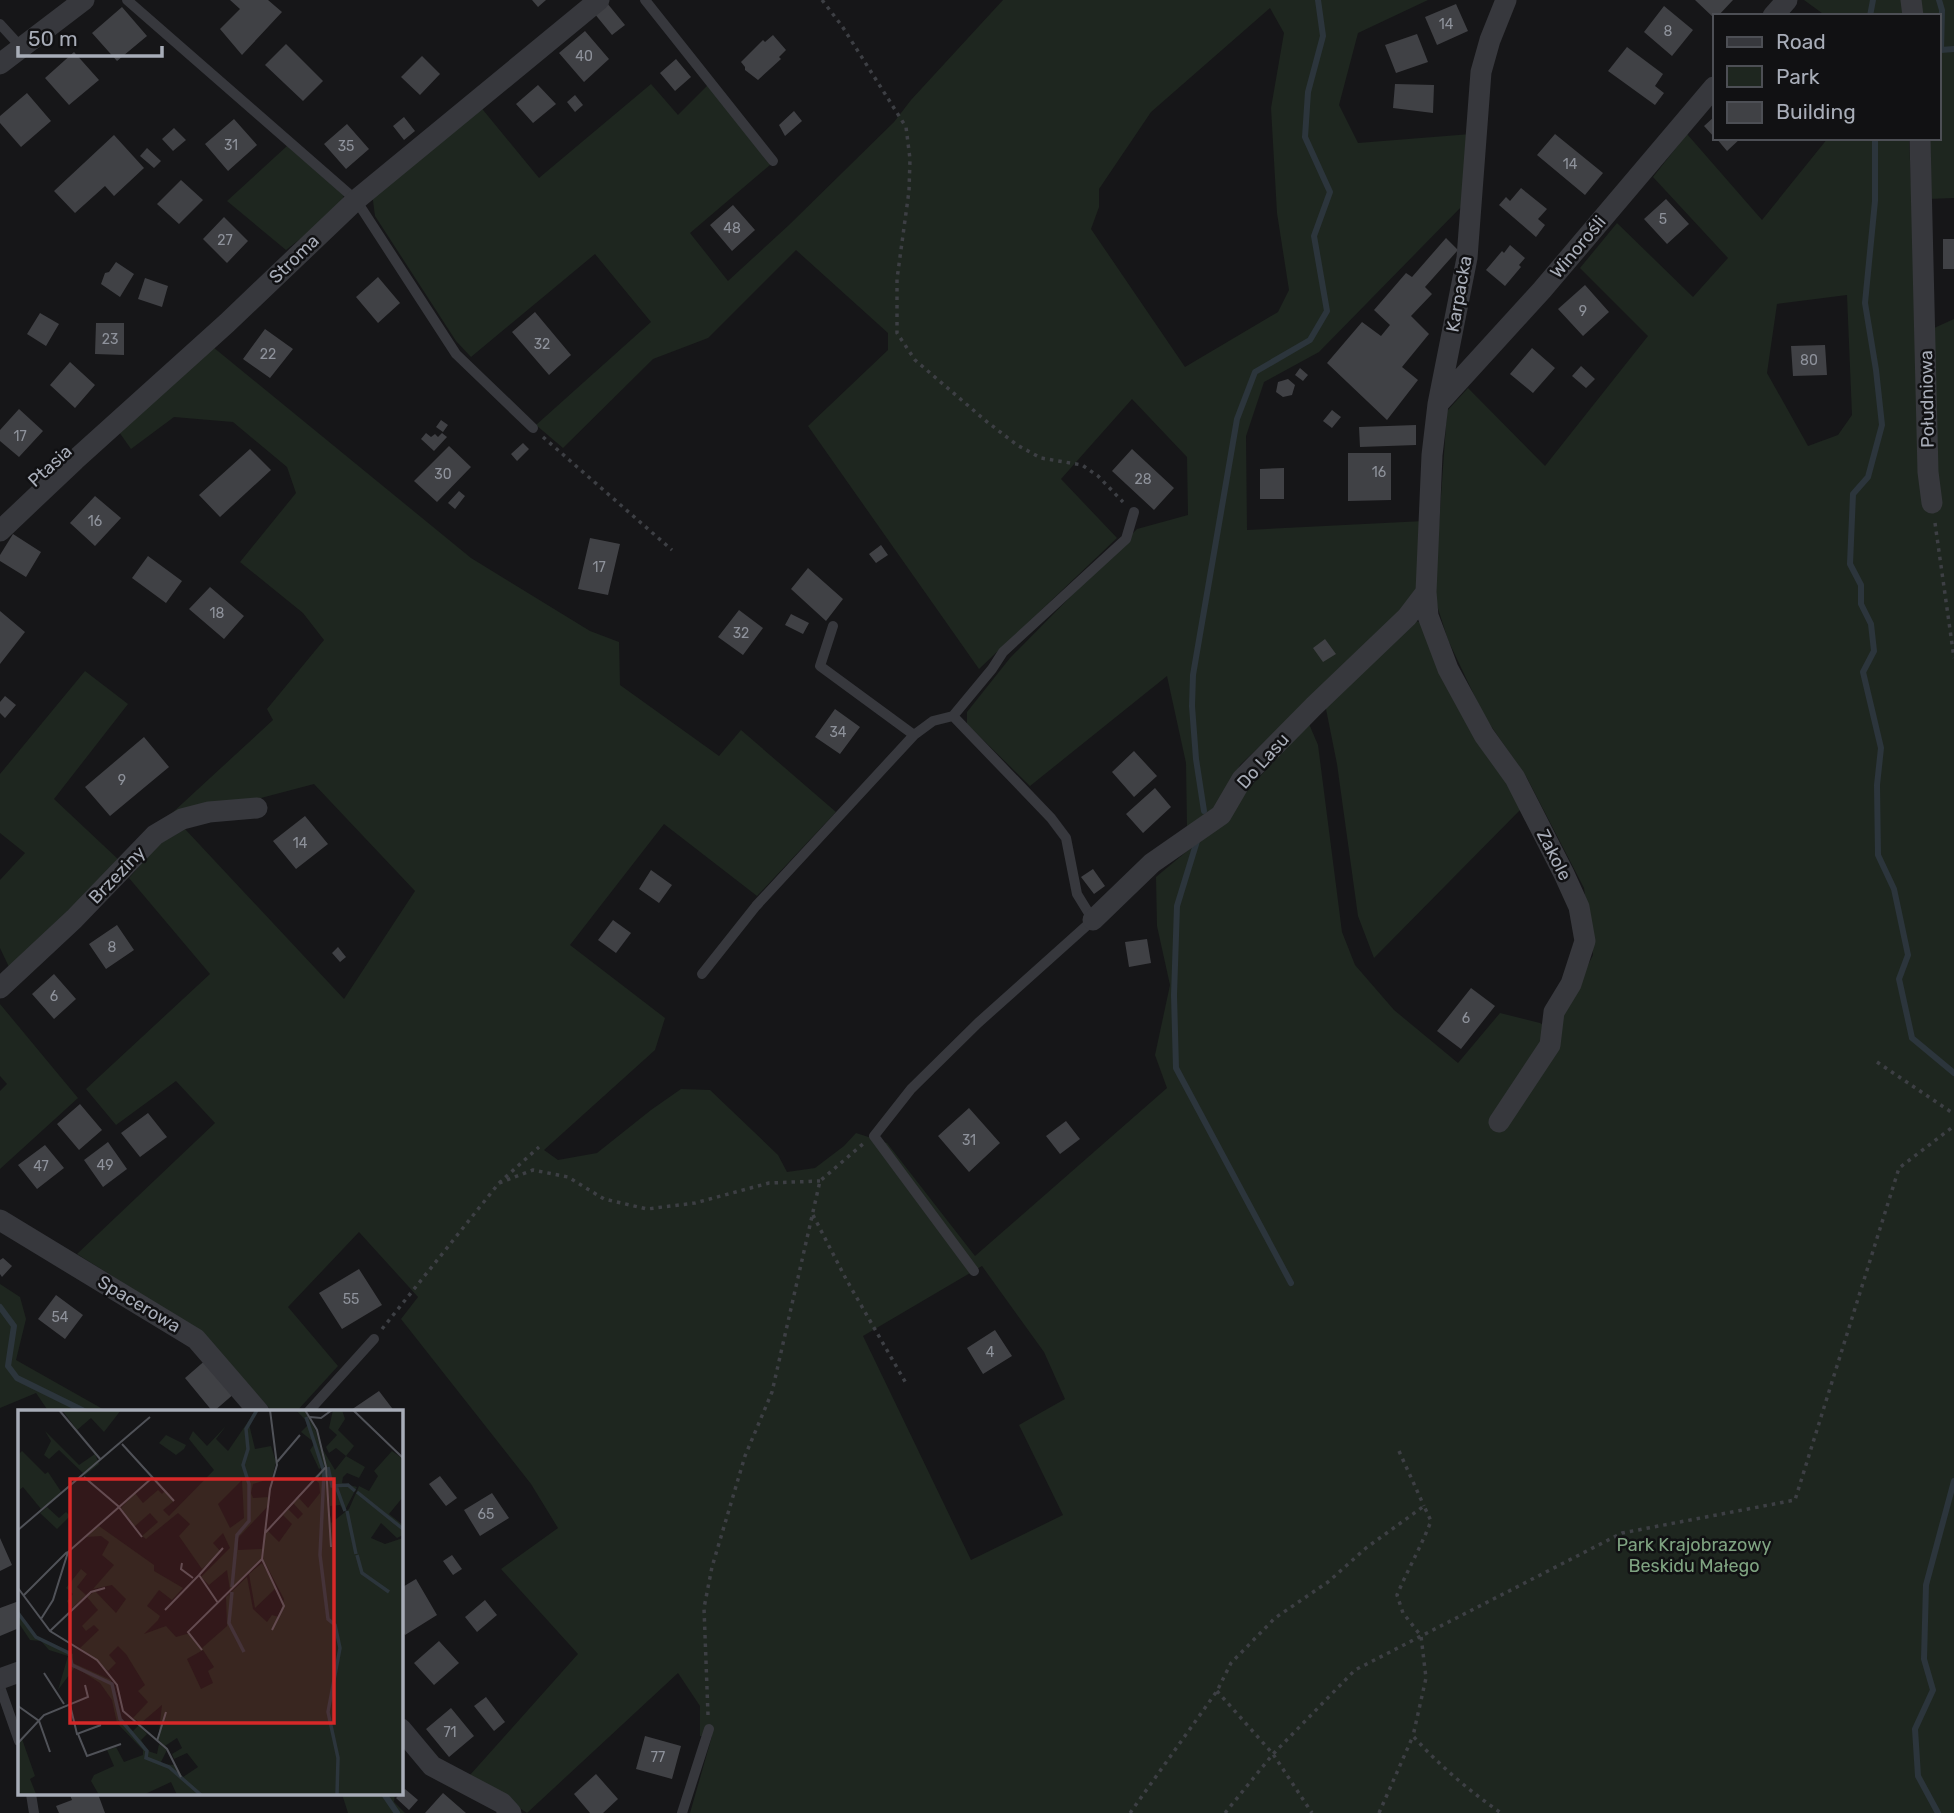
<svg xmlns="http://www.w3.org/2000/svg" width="1954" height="1813" viewBox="0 0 1954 1813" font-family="Rubik,sans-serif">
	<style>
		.green { fill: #1e261f; fill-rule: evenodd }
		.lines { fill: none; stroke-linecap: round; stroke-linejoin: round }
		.stream { stroke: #2c353c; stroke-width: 6 }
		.building { fill: #404145 }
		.path { stroke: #3d3f44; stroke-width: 3.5; stroke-dasharray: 3.5 5; stroke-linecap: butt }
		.service { stroke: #37383d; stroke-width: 10 }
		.minor { stroke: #37383d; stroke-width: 21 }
		.labels { text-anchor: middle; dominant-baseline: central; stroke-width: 5; stroke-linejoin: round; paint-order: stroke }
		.number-label { font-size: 14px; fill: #8e929b }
		.street-label { font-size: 18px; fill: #a8adb8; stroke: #111113 }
		.park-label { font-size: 18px; fill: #7fa381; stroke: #111113 }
		.inset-river { fill: none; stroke: #2c353c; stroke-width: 3.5 }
		.inset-road { fill: none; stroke: #505258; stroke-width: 2 }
		.view { fill: #d62828; fill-opacity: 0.15; stroke: #d62828; stroke-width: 3.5 }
		.inset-edge { fill: none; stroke: #a8adb8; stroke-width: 3.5 }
	</style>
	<rect width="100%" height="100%" fill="#161618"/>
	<!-- green -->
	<path class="green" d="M1003,0H1428L1358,33L1339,105L1358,143L1471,134L1464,204L1319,352L1264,382L1246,436L1247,530L1424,521L1416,591L1395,619L1240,765L1217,809L1187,827L1186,763L1167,676L1030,786L967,724V712L1010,658L1137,529L1188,515L1187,457L1132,399L1061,479L1117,538L979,669L808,426L888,350V333L796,250L708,338L653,359L563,448L536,425L651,322L595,254L471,357L456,341L375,216L372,193L479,105L539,178L651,84L678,115L708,85L770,165L690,233L728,281L789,225L894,122L911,100ZM1270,8L1284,33L1271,108L1277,213L1289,290L1278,312L1185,367L1091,229L1099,207V189L1151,112Z
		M1804,0H1902L1904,16H1826Z
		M1916,0H1954V198L1928,199L1925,138H1938V16H1918Z
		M1687,134L1762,220L1828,138H1909L1922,437L1932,329L1954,319V1813H690L712,1736H700V1706L678,1673L527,1813L470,1775L578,1654L501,1569L558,1528L531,1484L401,1319L418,1297L359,1232L288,1307L338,1366L296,1412H273L200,1331L77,1254L215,1123L176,1081L116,1125L86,1089L210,974L129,878L158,845L185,829L344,999L415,891L314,784L257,799L171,814L273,720L267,709L324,640L303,613L240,562L296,493L287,467L233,422L174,417L131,449L119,432L213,347L471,558L590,631L619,642L620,685L719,756L741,730L836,812L757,896L664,824L570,945L665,1018L655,1050L544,1150L558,1160L597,1153L651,1110L681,1089L710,1090L778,1155L787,1172L815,1168L844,1146L856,1133L887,1143L975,1256L1167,1088L1155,1055L1170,985L1157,926L1156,877L1229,816L1238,800L1309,724L1318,745L1342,932L1355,965L1394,1010L1458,1063L1500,1013L1540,1023L1549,1028L1576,989L1593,955L1584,888L1527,778L1484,716L1448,640L1434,596L1447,411L1468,388L1545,466L1648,336L1580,268L1617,223L1693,297L1728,258L1653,177ZM1847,295L1852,415L1838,435L1808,446L1767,373L1777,304ZM982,1266L1044,1352L1065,1399L1019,1425L1063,1515L971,1560L863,1336Z
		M287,146L344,195L339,209L286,250L227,201Z
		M1414,620L1424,624L1524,806L1374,958L1358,916L1337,764L1325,704Z
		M85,671L128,704L54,799L120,861L9,967L0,948V880L25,853L0,833V774Z
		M0,1004L78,1098L0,1169V1091L7,1084L0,1076Z
		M0,1284L20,1297L26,1319L16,1360L108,1412H49L36,1393L0,1408Z
		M342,1794H395L394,1802L405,1813H348Z"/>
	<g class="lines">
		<!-- stream -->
		<path class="stream" d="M1939,0L1942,10L1941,50L1954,49
			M1870,16L1873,0
			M1875,138V201L1865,303L1876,370L1882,425L1868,477L1853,494L1850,564L1861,585V604L1871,624L1874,651L1863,672L1881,748L1877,785L1878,855L1894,889L1908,955L1899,979L1912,1038L1954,1073
			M1204,811L1196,759L1192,706L1193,675L1237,419L1255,372L1310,340L1327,311L1314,236L1330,192L1305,137L1308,92L1323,36L1318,0
			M1197,841L1177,906L1174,995L1176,1068L1291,1283
			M0,1307L14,1326L8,1366L17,1378L86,1412
			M384,1794L397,1813
			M1938,1813L1918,1776L1915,1729L1933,1690L1924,1659L1926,1585L1954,1481"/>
	</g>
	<!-- building -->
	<path class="building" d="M230,0H268L282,12L242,55L220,29L240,9Z
		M532,0H546L538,7Z
		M1695,0H1733L1718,16H1714V18Z
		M607,3L625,25L612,35L594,13Z
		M1456,4L1468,31L1437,45L1425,17Z
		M1664,6L1693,30L1672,56L1644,32Z
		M122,7L147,36L117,61L92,33Z
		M585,31L609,59L584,82L559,53Z
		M1417,34L1428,62L1396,73L1385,45Z
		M773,35L786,50L779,57L781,59L758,80L745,70V67L741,62L763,40L765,42Z
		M286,44L323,81L303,101L265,65Z
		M1627,47L1663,74L1655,86L1664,93L1655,105L1608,71Z
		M74,52L99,80L69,105L45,78Z
		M422,56L440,74L420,95L401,77Z
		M676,59L691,77L675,91L660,73Z
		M1395,84L1434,85L1433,113L1393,108Z
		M538,85L556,104L533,123L516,104Z
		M27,93L51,121L21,147L0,123V116Z
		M575,95L583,105L575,112L567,102Z
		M794,111L802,121L785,136L779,125Z
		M404,117L415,131L404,140L393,126Z
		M1714,117V137L1704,126Z
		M234,119L257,145L228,171L205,144Z
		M347,124L369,149L346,169L324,144Z
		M174,128L186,140L173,151L162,139Z
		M1555,134L1603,173L1585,195L1537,155Z
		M114,135L144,168L114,196L105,186L75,213L54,191Z
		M1716,138H1741L1727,151Z
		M147,148L161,161L154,168L140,156Z
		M181,180L203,200L179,224L157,204Z
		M1521,188L1547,209L1538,219L1545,225L1536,237L1499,205L1506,197L1510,201Z
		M1666,199L1689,224L1667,244L1644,219Z
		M733,205L755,230L732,251L710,225Z
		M224,217L248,241L227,263L203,239Z
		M1446,238L1458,250L1425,287L1432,294L1411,316L1429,334L1402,367L1418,380L1387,420L1327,363L1362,322L1381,336L1390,325L1374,310L1406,273L1412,277Z
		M1943,239H1954V269H1943Z
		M1510,245L1525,258L1519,265L1521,267L1505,286L1486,270L1502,251L1504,253Z
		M116,262L134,274L120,297L101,284L105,273L109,272Z
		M378,277L400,303L378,323L356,297Z
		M145,278L168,286L162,307L138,299Z
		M1585,285L1609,312L1583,336L1558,309Z
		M535,312L571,355L549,375L512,332Z
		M40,313L59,324L46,346L27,334Z
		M96,323H124V355L95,354Z
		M265,329L293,349L270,378L243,359Z
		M1825,345L1827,375L1793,376L1791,346Z
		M1532,348L1555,368L1533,393L1510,374Z
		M70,362L95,385L75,408L50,385Z
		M1581,366L1595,379L1586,388L1572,376Z
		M1300,368L1308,375L1303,381L1295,375Z
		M1288,379L1295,385L1292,395L1283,397L1276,392L1278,382Z
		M19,409L43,431L19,457L0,441V430Z
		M1332,410L1341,417L1332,428L1323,421Z
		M441,420L448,425L443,432L436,427Z
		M1416,425V445L1360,447L1359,427Z
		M426,433L431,437L435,434L438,437L442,433L447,437L434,451L421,439Z
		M523,443L529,449L517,461L511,454Z
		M449,446L471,467L437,502L414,481Z
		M250,449L271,470L220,517L199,495Z
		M1132,449L1174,488L1154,510L1112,471Z
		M1348,453H1391V500L1348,501Z
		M1284,468V499H1260V469Z
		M459,491L465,496L455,509L448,503Z
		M95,496L121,518L95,546L70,523Z
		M13,534L41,552L26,577L0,561V555Z
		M590,538L620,544L608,595L578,589Z
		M881,545L888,555L876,563L869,554Z
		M148,556L182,581L166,603L132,578Z
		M808,568L843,599L826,621L791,589Z
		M210,587L244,616L224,639L189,609Z
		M739,610L763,628L743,655L718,637Z
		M0,611L25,632L0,664Z
		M791,614L809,623L803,634L785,625Z
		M1325,639L1336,654L1323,662L1313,648Z
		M5,696L16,705L5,718L0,713V702Z
		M835,709L860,727L840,754L815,737Z
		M144,737L169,767L110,816L85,787Z
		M1134,751L1157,776L1134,797L1112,772Z
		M1155,788L1171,807L1143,833L1126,814Z
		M305,816L328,844L296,869L273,841Z
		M1093,869L1105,886L1094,894L1081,877Z
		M651,870L672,885L659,903L639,889Z
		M613,920L631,933L616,953L598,940Z
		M117,925L134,950L106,969L89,944Z
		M1147,939L1151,963L1129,967L1125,942Z
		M338,947L346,957L340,962L332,953Z
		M54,974L76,999L54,1019L32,994Z
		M1471,988L1495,1006L1461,1049L1437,1031Z
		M80,1104L102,1130L79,1150L57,1124Z
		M969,1108L1000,1143L969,1172L938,1136Z
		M148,1113L167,1137L140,1157L121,1133Z
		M1066,1121L1080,1139L1060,1154L1046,1136Z
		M108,1142L127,1169L103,1187L84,1160Z
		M45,1145L64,1168L37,1189L18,1165Z
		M3,1258L12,1266L2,1277L0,1274V1260Z
		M359,1269L382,1305L342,1329L319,1293Z
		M56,1295L83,1315L65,1339L38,1319Z
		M995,1330L1012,1356L983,1374L967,1348Z
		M208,1358L235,1393L213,1412L185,1378Z
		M379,1391L395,1412H353L351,1410Z
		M440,1476L457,1498L446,1506L429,1484Z
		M492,1493L509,1518L480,1536L464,1510Z
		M0,1538L12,1565L0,1571Z
		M452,1555L462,1569L453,1575L443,1561Z
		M416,1579L437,1615L405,1635L401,1628V1588Z
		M485,1600L497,1615L477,1632L465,1617Z
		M19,1601V1628L0,1636V1608Z
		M439,1641L459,1663L434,1685L414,1663Z
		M486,1697L505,1722L494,1731L474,1706Z
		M451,1708L474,1736L449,1757L426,1729Z
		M645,1736L681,1746L672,1779L636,1769Z
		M596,1774L618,1799L603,1813H590L574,1794Z
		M405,1789L418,1800L409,1810L396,1798Z
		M443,1793L466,1813H425Z
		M73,1794H98L105,1813H59L56,1806L72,1800L70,1795Z"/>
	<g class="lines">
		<!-- path -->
		<path class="path" d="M822,0L842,26L906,127L910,159L909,191L897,279V333L915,360L986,421L1017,445L1041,458L1082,465L1098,476L1123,502
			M543,437L672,550
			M1935,523L1954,658
			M1877,1062L1954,1114
			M499,1183L533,1170L568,1177L604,1199L647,1209L695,1203L769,1183L820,1181
			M813,1215L846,1279L907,1385
			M382,1329L499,1183L539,1147
			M1399,1451L1424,1506
			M1217,1691L1273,1754L1312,1813
			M708,1715L704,1608L712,1567L745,1456L772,1392L820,1181L864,1143
			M1130,1813L1217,1691L1231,1663L1275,1618L1328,1582L1366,1548L1424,1506L1431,1521C1421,1547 1408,1569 1397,1595L1403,1613L1421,1636L1426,1678L1413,1736C1439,1765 1468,1790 1501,1813
			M1225,1813L1273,1754L1355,1670L1622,1533L1795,1500L1899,1168L1954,1126
			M1379,1813L1413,1736"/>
		<!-- service -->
		<path class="service" d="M127,0L356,200L456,354L533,428
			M645,0L773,161
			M0,24L21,47
			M833,626L820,666L914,735
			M953,716L992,669L1003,652L1126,539L1134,512
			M702,974L756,906L914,735L933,721L953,716L1051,818L1066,838L1077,894L1093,920L978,1023L911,1089L874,1136L974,1271
			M308,1412L374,1339
			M0,1687L19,1741
			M31,1794L34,1813
			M682,1813L709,1729"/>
		<!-- minor -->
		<path class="minor" d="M1911,0L1913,16
			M1773,16L1787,0
			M0,64L84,0
			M1920,138L1928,472L1932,503
			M1438,404L1542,290L1714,87
			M0,531L75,460L227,323L356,200L599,0
			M1093,920L1152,863L1221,815L1242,779L1314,706L1407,617L1426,592
			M0,988L74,919L155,835L182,819L209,812L257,808
			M1499,1122L1550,1045L1554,1012L1571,984L1585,941L1579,907L1564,874L1515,778L1484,735L1448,669L1428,616L1426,592L1432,455L1438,404L1467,258L1481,72L1490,40L1506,0
			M0,1220L196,1339L259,1412
			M0,1679L19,1672
			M401,1729L432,1766L502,1803L511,1813"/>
	</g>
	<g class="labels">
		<!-- number labels -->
		<g class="number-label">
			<text x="1446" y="24">14</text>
			<text x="1668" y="31">8</text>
			<text x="584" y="56">40</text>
			<text x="231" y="145">31</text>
			<text x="346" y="146">35</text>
			<text x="1570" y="164">14</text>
			<text x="1663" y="219">5</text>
			<text x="732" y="228">48</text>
			<text x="225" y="240">27</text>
			<text x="1583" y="311">9</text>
			<text x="110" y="339">23</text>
			<text x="542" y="344">32</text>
			<text x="268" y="354">22</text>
			<text x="1809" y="360">80</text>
			<text x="20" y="436">17</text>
			<text x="1379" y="472">16</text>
			<text x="443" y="474">30</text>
			<text x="1143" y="479">28</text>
			<text x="95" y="521">16</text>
			<text x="599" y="567">17</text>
			<text x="217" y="613">18</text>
			<text x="741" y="633">32</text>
			<text x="838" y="732">34</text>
			<text x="122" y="780">9</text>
			<text x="300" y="843">14</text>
			<text x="112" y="947">8</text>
			<text x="54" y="996">6</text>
			<text x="1466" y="1018">6</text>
			<text x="969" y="1140">31</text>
			<text x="105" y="1165">49</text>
			<text x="41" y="1166">47</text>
			<text x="351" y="1299">55</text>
			<text x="60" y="1317">54</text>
			<text x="990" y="1352">4</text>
			<text x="486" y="1514">65</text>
			<text x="450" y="1732">71</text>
			<text x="658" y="1757">77</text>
		</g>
		<!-- street labels -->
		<g class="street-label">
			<text transform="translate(1578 247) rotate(-50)">Winorośli</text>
			<text transform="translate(294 259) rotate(-44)">Stroma</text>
			<text transform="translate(1459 294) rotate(-80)">Karpacka</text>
			<text transform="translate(1927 399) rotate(-91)">Południowa</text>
			<text transform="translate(50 466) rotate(-43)">Ptasia</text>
			<text transform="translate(1263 761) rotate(-48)">Do Lasu</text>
			<text transform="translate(1554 855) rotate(63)">Zakole</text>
			<text transform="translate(117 875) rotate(-46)">Brzeziny</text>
			<text transform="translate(139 1304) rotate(31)">Spacerowa</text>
		</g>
		<!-- park labels -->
		<g class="park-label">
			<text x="1694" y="1545">Park Krajobrazowy<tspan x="1694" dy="21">Beskidu Małego</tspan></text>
		</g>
	</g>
	<!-- overview -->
	<g transform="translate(18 1410)">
		<rect width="385" height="385" fill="#161618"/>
		<path d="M44,0L73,2L103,0L86,22L73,8L59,20ZM238,0L231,14L237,39L253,36L258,52L254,68L235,74L233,83L235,88L250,87V96L220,128V140L244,139L243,149L212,180L209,160L191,175L183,167L212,138L205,123L195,133L203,142L184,159L161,126L172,114L160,103L128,129L124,126L140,112L132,103L116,117L103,98L117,83L125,93L140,80L144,84L148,80L156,91L145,100L151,106L196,60L171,29L175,21L189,36L208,16L198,29L210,41ZM224,70L226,108L212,118L200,94ZM278,0H286L298,21L307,56L301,59L292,40L297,33L283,22L291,14ZM315,0H324L327,9L320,20L336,36L328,46L347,57L341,68L329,63L325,67L324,73L339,77L326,102L322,95L312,96L305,40L317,60L328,46L318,38L311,43L308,37L319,25L311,18ZM27,21L61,55L77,44L81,54L67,65L41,40L31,49L26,45L33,31ZM148,25L168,35L166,39L158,45L141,33ZM4,41L27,64L30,62L44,83L23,99L5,77L0,81V45ZM374,41L385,49V87L371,104L385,115V125L379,128L363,113L353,128L367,134L385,128V385H159L153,372L125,385H81L73,371L76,365L96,356L89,340L98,337L106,352L125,345V340L99,313L94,290L82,273L57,257L40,280L50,246L31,240L23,231L12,230L0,212V198L7,215L19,226L55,244V253L93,270L105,312L115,321L121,315L129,324L123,330L130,341L139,344L141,334L149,340L142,354L157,355L165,367L180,357L169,343L156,349L154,344L164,338L159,328L147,336L140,330L144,295L123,313L115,308L130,292L120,281L127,275L108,244L100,236L91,245L98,253L90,261L62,238L81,220L76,215L68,221L64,216L80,200L69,187L77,181L98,203L108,189L94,175L75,179L96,155L84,145L91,132L83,126L68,127L81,116L136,155V161L165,178L154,190L141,180L129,196L142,206L140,210L126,224L148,216L158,227L172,223L184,238L209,216L208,187L229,167L235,199L249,212L254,205L261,207L266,189L245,149L247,124L250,121L261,132L274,114L265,105L270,99L280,109L285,104L275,93L280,87L290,98L302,83L301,73L295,68L307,59L313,113L331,99L341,76L351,81L360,66L356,61ZM185,240L196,257L190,261L195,273L183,279L169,249ZM29,97L41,108L48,102L52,106L39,119L22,103ZM244,153L258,178L237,198L231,164ZM63,159L69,164L59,177L68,185L53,199L49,191L55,184L48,178ZM4,329L17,366L12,369L18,384L4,385L0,380V334Z" fill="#1e261f" fill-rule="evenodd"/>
		<path class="inset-river" d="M288,7L306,62L302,145L310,209L317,215L322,238L310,302L320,348L319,385M310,57L314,76L330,75L337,81M318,76L327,101M339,82L385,119M329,101L338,144M339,145L344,163L371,182M214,177L219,125L231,111V74L225,55L230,39L228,19L239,0M214,182L211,213L226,242M0,203L18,227L51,243L54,255L94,274L102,309L129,341L128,348L151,357L183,385"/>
		<path class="inset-road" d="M41,0L83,50M252,0L259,55L252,79L244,149L266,196L254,220M287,0L299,20L308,57L313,137M335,0L385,48M292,7L303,8L314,0M104,34L156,91M259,52L282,25M66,67L100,96L124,127M0,120L132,7M247,123L308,57M164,153L163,159L175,168M181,165L205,138M0,178L32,221L79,250L99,275L105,301L149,339L163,367M5,186L49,142M147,200L181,165L200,193M23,209L35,190L50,142L134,68M32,221L73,182L87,178M184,240L170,222L244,149M26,263L46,294M52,295L59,324L83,315M0,296L21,311L32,342M60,324L69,346L103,334M139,331L148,302M0,333L26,305L70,287L67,275"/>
		<path class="view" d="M52,69H316V313H52Z"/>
		<rect width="385" height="385" class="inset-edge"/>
	</g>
	<!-- legend -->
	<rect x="1713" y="14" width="228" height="126" fill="#111113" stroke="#4d4f55" stroke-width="2"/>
	<rect x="1727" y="37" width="35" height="10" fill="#37383d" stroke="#4d4f55" stroke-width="2"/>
	<text x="1776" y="49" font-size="21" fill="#a8adb8">Road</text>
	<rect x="1727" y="66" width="35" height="21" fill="#1e261f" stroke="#4d4f55" stroke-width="2"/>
	<text x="1776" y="84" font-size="21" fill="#a8adb8">Park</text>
	<rect x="1727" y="102" width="35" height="21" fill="#404145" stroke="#4d4f55" stroke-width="2"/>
	<text x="1776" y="119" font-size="21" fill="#a8adb8">Building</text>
	<!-- scale -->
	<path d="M18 46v10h144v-10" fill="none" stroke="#a8adb8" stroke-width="3.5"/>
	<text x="28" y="46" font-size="21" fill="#a8adb8" stroke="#111113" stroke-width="5" paint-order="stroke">50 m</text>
</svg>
